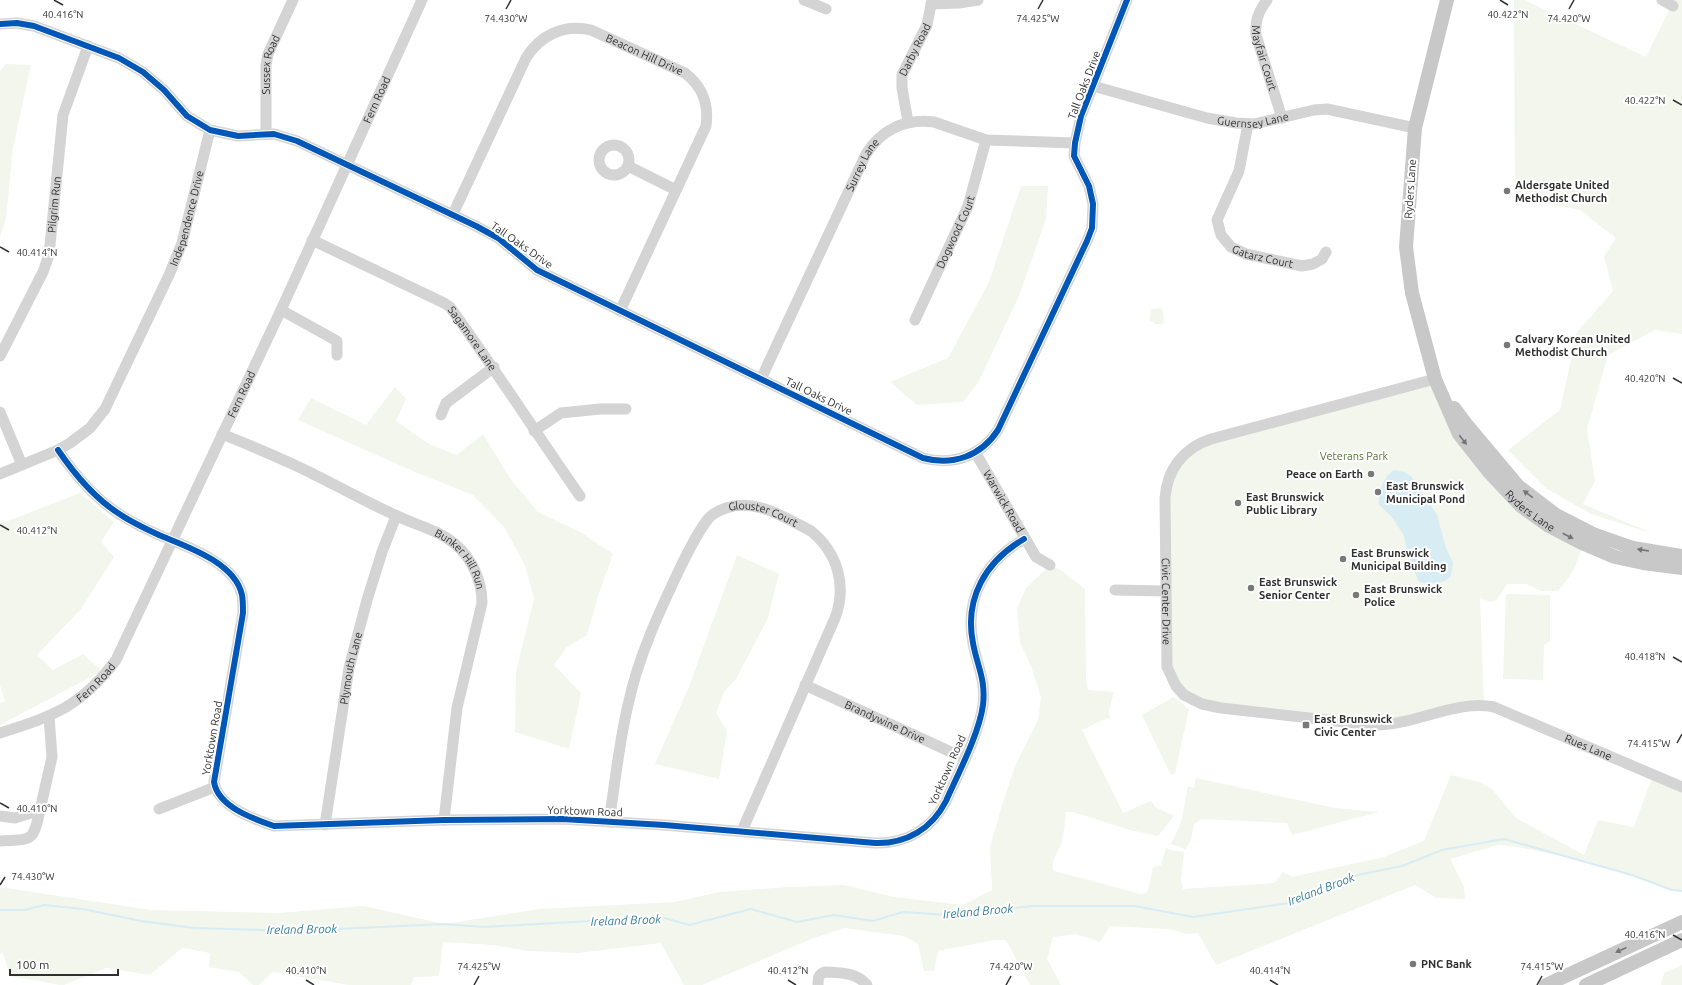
<svg xmlns="http://www.w3.org/2000/svg" width="1682" height="985" viewBox="0 0 1682 985" font-family="Ubuntu,sans-serif">
	<style>
		.green { fill: #f2f6ec }
		.water { fill: #d8ecf4 }
		.lines { fill: none; stroke-linecap: round; stroke-linejoin: round }
		.stream { stroke: #d8ecf4; stroke-width: 2 }
		.minor { stroke: #d4d4d4; stroke-width: 11 }
		.major { stroke: #c8c8c8; stroke-width: 14 }
		.cycleway-casing { stroke: #fff; stroke-width: 8 }
		.cycleway { stroke: #0057b8; stroke-width: 6 }
		.oneway { fill: #747474 }
		.ticks { fill: none; stroke: #303030; stroke-width: 1.5 }
		.poi-dot { fill: #787878; stroke: #fff; stroke-width: 1.5 }
		.labels { text-anchor: middle; dominant-baseline: central; stroke-width: 4; stroke-linejoin: round; paint-order: stroke }
		.street-label { font-size: 11px; fill: #303030; stroke: #fff }
		.poi-label { font-size: 11px; font-weight: bold; fill: #303030; stroke: #fff; text-anchor: start }
		.park-label { font-size: 11px; fill: #587038; stroke: #fff }
		.water-label { font-size: 12px; font-style: italic; fill: #367d9a; stroke: #fff }
		.ticks-label { font-size: 10px; text-anchor: middle; fill: #303030; stroke: #fff; stroke-width: 4; stroke-linejoin: round; paint-order: stroke }
	</style>
	<rect width="100%" height="100%" fill="#fff"/>
	<!-- green -->
	<path class="green" d="M1514,0H1524L1646,57L1674,0H1682V334L1655,330L1608,355L1587,429L1595,481L1583,504L1654,534L1591,514L1547,489L1508,450L1560,410L1577,332L1613,291L1604,256L1616,238L1580,210L1515,197Z
		M6,64L31,65L13,148L6,218L0,237V71Z
		M1021,186H1048L1046,219L1019,296L978,383L963,402L917,405L890,382L948,358L989,282Z
		M1161,308L1163,311L1164,321L1162,324H1156L1150,320L1151,309Z
		M1435,379L1521,506L1582,543C1580,563 1570,577 1558,591H1541L1526,584H1507L1497,600L1490,602L1480,598L1484,705L1398,723L1221,708L1176,686L1171,677L1165,492L1191,448Z
		M395,387L406,399L396,421L429,444L457,455L483,434L511,480L538,512L580,532L613,554L598,596L587,635L567,647L554,665L581,693L569,749L515,732L516,672L534,599L525,565L504,527L473,495L415,472L298,420L311,398L366,425Z
		M80,493L114,522L101,542L114,557L81,609L37,655L53,670L83,654L102,671L0,725V703L5,701L0,685V524Z
		M737,555L779,574L768,618L736,679L724,692L716,713L727,731L719,779L655,764L688,689Z
		M1050,565L1062,571L1085,589L1086,680L1088,690L1114,692L1109,710L1110,719H1105L1082,730L1123,813L1151,801L1155,807L1174,816L1158,836L1130,830L1073,812H1066C1065,821 1064,832 1062,841C1060,852 1049,859 1054,871L1141,894L1147,893L1153,868L1161,865L1166,848L1171,850L1184,852L1181,879L1183,889L1274,883L1283,872L1292,877L1384,857L1424,841L1451,775L1480,782L1492,789L1516,818L1584,855L1598,820L1634,827L1653,775L1682,787V891L1672,890L1632,875L1587,861L1518,847L1498,845L1450,859L1464,887L1465,899L1437,898L1415,885L1216,965L1198,933L1186,934L1168,929L1110,926L1100,942L1076,934L1053,937L1047,959L1061,985H1030L1006,940H994L938,951L934,971H924L918,944L904,936L845,928L814,938L702,985H684L661,943L578,953L528,951L494,945L443,942L439,976L414,977L411,985H349L272,972L259,985H253L239,972L209,967L210,953L182,948L150,975L106,968L64,985H60L10,976L3,953H0V887L151,910L279,913L364,906L444,924L540,909L675,902L719,892L788,887L844,885L894,897L963,905L992,890L990,847L1003,802L1015,766L1038,720L1041,697L1031,666L1020,642L1017,609L1026,588Z
		M1506,594L1550,595V641L1544,645L1543,680L1503,679Z
		M1174,697L1189,709L1175,773L1171,775L1142,715Z
		M1196,778L1335,808L1379,812L1292,835L1287,823L1202,819L1194,824L1191,840L1185,849L1171,844L1181,823L1188,786L1194,788Z
		M1682,965V985H1661L1664,973Z"/>
	<!-- water -->
	<path class="water" d="M1394,470L1404,472L1411,476L1437,515L1446,548L1453,562L1451,576C1443,585 1430,584 1419,582L1412,566L1403,534L1391,516L1379,505C1377,494 1384,476 1394,470Z"/>
	<g class="lines">
		<!-- stream -->
		<path class="stream" d="M0,910H25L44,905L83,909L141,921L194,928L295,931L444,924L484,927L661,917L689,925L751,909L797,922L834,915L873,921L903,912L948,915L1033,906H1135L1193,917L1289,903L1348,877L1402,866L1442,850L1504,839L1632,875L1672,890L1682,891"/>
		<!-- minor -->
		<g class="minor">
			<path d="M804,0L826,9"/>
			<path id="s1" d="M1267,0C1258,12 1255,21 1256,35L1282,118"/>
			<path d="M1662,0L1673,6"/>
			<path d="M931,4L959,3L978,0"/>
			<path d="M0,24L17,23L34,26L119,58L143,72L164,90L187,116L210,130L238,136L274,134L297,141L476,226L498,238L537,270L923,458C953,466 981,456 998,430L1087,241L1092,228L1093,204L1089,186L1074,156L1075,143L1081,116L1127,0"/>
			<path id="s2" d="M1093,86L1207,118L1236,123L1254,124L1314,110L1327,109L1415,128"/>
			<path id="s3" d="M908,122L902,88V75L927,25L932,0"/>
			<path id="s4" d="M1248,124L1239,171L1217,220L1221,235L1231,247L1246,254L1302,266L1313,264L1322,259L1326,252"/>
			<path id="s5" d="M266,134V65L268,54L293,0"/>
			<circle cx="614" cy="160" r="15"/>
			<path d="M628,166L676,190"/>
			<path id="s6" d="M453,214L526,58C540,35 564,24 591,30L685,73C703,87 709,104 706,126L620,311"/>
			<path id="s7" d="M312,240L444,303L450,307C495,369 536,433 580,496"/>
			<path d="M281,310L337,341V355"/>
			<path id="s8" d="M915,320L968,206L986,140"/>
			<path id="s9" d="M0,356L43,272L49,255L63,115L88,46"/>
			<path id="s10" d="M761,379L866,154C881,130 905,118 934,122L986,140L1075,143"/>
			<path id="s11" d="M1435,379L1211,439C1183,448 1167,470 1165,498L1167,667L1176,686L1184,695L1202,704L1221,708L1371,725C1412,727 1455,699 1494,707L1682,787"/>
			<path d="M0,412L22,465"/>
			<path d="M441,415L446,403L494,367"/>
			<path d="M534,431L561,413L600,409H626"/>
			<path id="s12" d="M222,434C249,445 276,456 303,469C334,484 364,501 395,515C415,525 437,529 455,544C472,558 482,581 482,603L457,708L444,820"/>
			<path d="M58,450C75,475 95,499 121,515C133,523 146,529 159,535C185,546 235,562 242,595C243,600 243,607 243,613L214,782C218,807 254,819 274,826L444,820L562,819L664,825L875,843C906,844 932,829 946,801C958,774 979,734 983,705C986,679 977,666 973,643C964,598 986,561 1024,539"/>
			<path id="s13" d="M975,452L1036,557L1050,565"/>
			<path id="s14" d="M0,474L58,450L70,443L90,428L105,409L169,275L182,243L210,130"/>
			<path d="M1115,590L1165,591"/>
			<path id="s15" d="M805,685L964,758"/>
			<path id="s16" d="M0,733C53,716 81,707 116,660L281,310L422,0"/>
			<path d="M159,809L215,787"/>
			<path d="M40,810L52,757L49,716"/>
			<path d="M0,816L15,818L40,810C33,843 32,839 0,841"/>
			<path id="s17" d="M609,822C615,783 619,743 628,705C638,657 660,610 681,566C689,550 697,533 708,519C712,514 720,510 726,508C757,498 785,518 811,531C838,553 847,586 835,618L742,831"/>
			<path id="s18" d="M325,825L349,668L367,600L382,552L396,516"/>
			<path d="M818,985C818,979 818,974 825,972C841,973 856,972 867,985"/>
		</g>
		<!-- major -->
		<g class="major">
			<path id="s19" d="M1447,0L1415,128L1406,247L1412,293L1435,379L1459,434L1489,472L1521,506L1549,526L1582,543L1615,557L1643,563L1682,568"/>
			<path d="M1454,408L1466,424L1518,486L1556,515L1593,534L1633,548L1682,556"/>
			<path d="M1546,985L1682,922"/>
			<path d="M1586,985L1682,940"/>
		</g>
		<!-- cycleway casing -->
		<g class="cycleway-casing">
			<path id="cycleway" d="M0,24L17,23L34,26L119,58L143,72L164,90L187,116L210,130L238,136L274,134L297,141L476,226L498,238L537,270L923,458C953,466 981,456 998,430L1087,241L1092,228L1093,204L1089,186L1074,156L1075,143L1081,116L1127,0
				M58,450C75,475 95,499 121,515C133,523 146,529 159,535C185,546 235,562 242,595C243,600 243,607 243,613L214,782C218,807 254,819 274,826L444,820L562,819L664,825L875,843C906,844 932,829 946,801C958,774 979,734 983,705C986,679 977,666 973,643C964,598 986,561 1024,539"/>
		</g>
		<!-- cycleway -->
		<use href="#cycleway" class="cycleway"/>
	</g>
	<!-- one-way arrows -->
	<defs><path id="oneway-solid" d="M-6-.8H1V-3.2L6.5 0L1 3.2V.8H-6Z"/></defs>
	<g class="oneway">
		<use href="#oneway-solid" transform="translate(1463 440) rotate(52)"/>
		<use href="#oneway-solid" transform="translate(1528 494) rotate(-143)"/>
		<use href="#oneway-solid" transform="translate(1568 536) rotate(28)"/>
		<use href="#oneway-solid" transform="translate(1643 550) rotate(-171)"/>
		<use href="#oneway-solid" transform="translate(1621 950) rotate(155)"/>
	</g>
	<!-- ticks -->
	<path class="ticks" d="M54,0L63,5M1500,0L1508,5M506,9L511,0M1038,9L1043,0M1569,9L1574,0M1673,100L1682,105M0,247L9,252M1673,378L1682,383M0,525L9,530M1673,657L1682,662M1677,743L1682,734M0,803L9,808M0,885L5,877M1673,935L1682,940M306,980L314,985M788,980L796,985M1270,980L1278,985M474,985L479,976M1006,985L1011,976M1537,985L1542,976"/>
	<!-- markers -->
	<g class="poi-dot">
		<circle cx="1507" cy="191" r="4"/>
		<circle cx="1507" cy="345" r="4"/>
		<circle cx="1371" cy="474" r="4"/>
		<circle cx="1378" cy="492" r="4"/>
		<circle cx="1238" cy="503" r="4"/>
		<circle cx="1343" cy="559" r="4"/>
		<circle cx="1251" cy="588" r="4"/>
		<circle cx="1356" cy="595" r="4"/>
		<rect x="1302" y="721" width="8" height="8" rx="2"/>
		<circle cx="1413" cy="964" r="4"/>
	</g>
	<g class="labels">
		<!-- street labels -->
		<g class="street-label">
			<text stroke="none"><textPath href="#s3" startOffset="76">Darby Road</textPath></text>
			<text stroke="none"><textPath href="#s6" startOffset="307">Beacon Hill Drive</textPath></text>
			<text stroke="none"><textPath href="#s1" startOffset="62">Mayfair Court</textPath></text>
			<text stroke="none"><textPath href="#s5" startOffset="70">Sussex Road</textPath></text>
			<text transform="translate(1084 85) rotate(-69)">Tall Oaks Drive</text>
			<text stroke="none"><textPath href="#s16" startOffset="758">Fern Road</textPath></text>
			<text stroke="none"><textPath href="#s2" startOffset="165">Guernsey Lane</textPath></text>
			<text stroke="none"><textPath href="#s10" startOffset="237">Surrey Lane</textPath></text>
			<text transform="translate(1410 189) rotate(-86)">Ryders Lane</text>
			<text stroke="none"><textPath href="#s9" startOffset="163">Pilgrim Run</textPath></text>
			<text stroke="none"><textPath href="#s14" startOffset="334">Independence Drive</textPath></text>
			<text stroke="none"><textPath href="#s8" startOffset="97">Dogwood Court</textPath></text>
			<text transform="translate(522 245) rotate(35)">Tall Oaks Drive</text>
			<text stroke="none"><textPath href="#s4" startOffset="166">Gatarz Court</textPath></text>
			<text stroke="none"><textPath href="#s7" startOffset="192">Sagamore Lane</textPath></text>
			<text stroke="none"><textPath href="#s16" startOffset="434">Fern Road</textPath></text>
			<text transform="translate(819 396) rotate(26)">Tall Oaks Drive</text>
			<text stroke="none"><textPath href="#s13" startOffset="57">Warwick Road</textPath></text>
			<text stroke="none"><textPath href="#s19" startOffset="552">Ryders Lane</textPath></text>
			<text stroke="none"><textPath href="#s17" startOffset="382">Glouster Court</textPath></text>
			<text stroke="none"><textPath href="#s12" startOffset="273">Bunker Hill Run</textPath></text>
			<text stroke="none"><textPath href="#s11" startOffset="415">Civic Center Drive</textPath></text>
			<text stroke="none"><textPath href="#s18" startOffset="159">Plymouth Lane</textPath></text>
			<text stroke="none"><textPath href="#s16" startOffset="110">Fern Road</textPath></text>
			<text stroke="none"><textPath href="#s15" startOffset="88">Brandywine Drive</textPath></text>
			<text transform="translate(212 738) rotate(-80)">Yorktown Road</text>
			<text stroke="none"><textPath href="#s11" startOffset="932">Rues Lane</textPath></text>
			<text transform="translate(947 770) rotate(-66)">Yorktown Road</text>
			<text transform="translate(585 811) rotate(2)">Yorktown Road</text>
		</g>
		<!-- poi labels -->
		<g class="poi-label">
			<text x="1515" y="185">Aldersgate United<tspan x="1515" dy="13">Methodist Church</tspan></text>
			<text x="1515" y="339">Calvary Korean United<tspan x="1515" dy="13">Methodist Church</tspan></text>
			<text x="1363" y="474" text-anchor="end">Peace on Earth</text>
			<text x="1386" y="486">East Brunswick<tspan x="1386" dy="13">Municipal Pond</tspan></text>
			<text x="1246" y="497">East Brunswick<tspan x="1246" dy="13">Public Library</tspan></text>
			<text x="1351" y="553">East Brunswick<tspan x="1351" dy="13">Municipal Building</tspan></text>
			<text x="1259" y="582">East Brunswick<tspan x="1259" dy="13">Senior Center</tspan></text>
			<text x="1364" y="589">East Brunswick<tspan x="1364" dy="13">Police</tspan></text>
			<text x="1314" y="719">East Brunswick<tspan x="1314" dy="13">Civic Center</tspan></text>
			<text x="1421" y="964">PNC Bank</text>
		</g>
		<!-- park labels -->
		<g class="park-label">
			<text x="1354" y="456">Veterans Park</text>
		</g>
		<!-- water labels -->
		<g class="water-label">
			<text transform="translate(1321 889) rotate(-21)">Ireland Brook</text>
			<text transform="translate(978 911) rotate(-5)">Ireland Brook</text>
			<text transform="translate(626 920) rotate(-2)">Ireland Brook</text>
			<text transform="translate(302 929) rotate(-1)">Ireland Brook</text>
		</g>
	</g>
	<g class="ticks-label">
		<text x="1508" y="18">40.422°N</text>
		<text x="63" y="18">40.416°N</text>
		<text x="1569" y="22">74.420°W</text>
		<text x="506" y="22">74.430°W</text>
		<text x="1038" y="22">74.425°W</text>
		<text x="1645" y="104">40.422°N</text>
		<text x="37" y="256">40.414°N</text>
		<text x="1645" y="382">40.420°N</text>
		<text x="37" y="534">40.412°N</text>
		<text x="1645" y="660">40.418°N</text>
		<text x="1649" y="747">74.415°W</text>
		<text x="37" y="812">40.410°N</text>
		<text x="33" y="880">74.430°W</text>
		<text x="1645" y="938">40.416°N</text>
		<text x="479" y="970">74.425°W</text>
		<text x="1011" y="970">74.420°W</text>
		<text x="1542" y="970">74.415°W</text>
		<text x="306" y="974">40.410°N</text>
		<text x="788" y="974">40.412°N</text>
		<text x="1270" y="974">40.414°N</text>
	</g>
	<!-- scale -->
	<path d="M10 969v6h108v-6" fill="none" stroke="#303030" stroke-width="2"/>
	<text x="16" y="969" font-size="12" fill="#303030" stroke="#ffffff" stroke-width="3" paint-order="stroke">100 m</text>
</svg>
